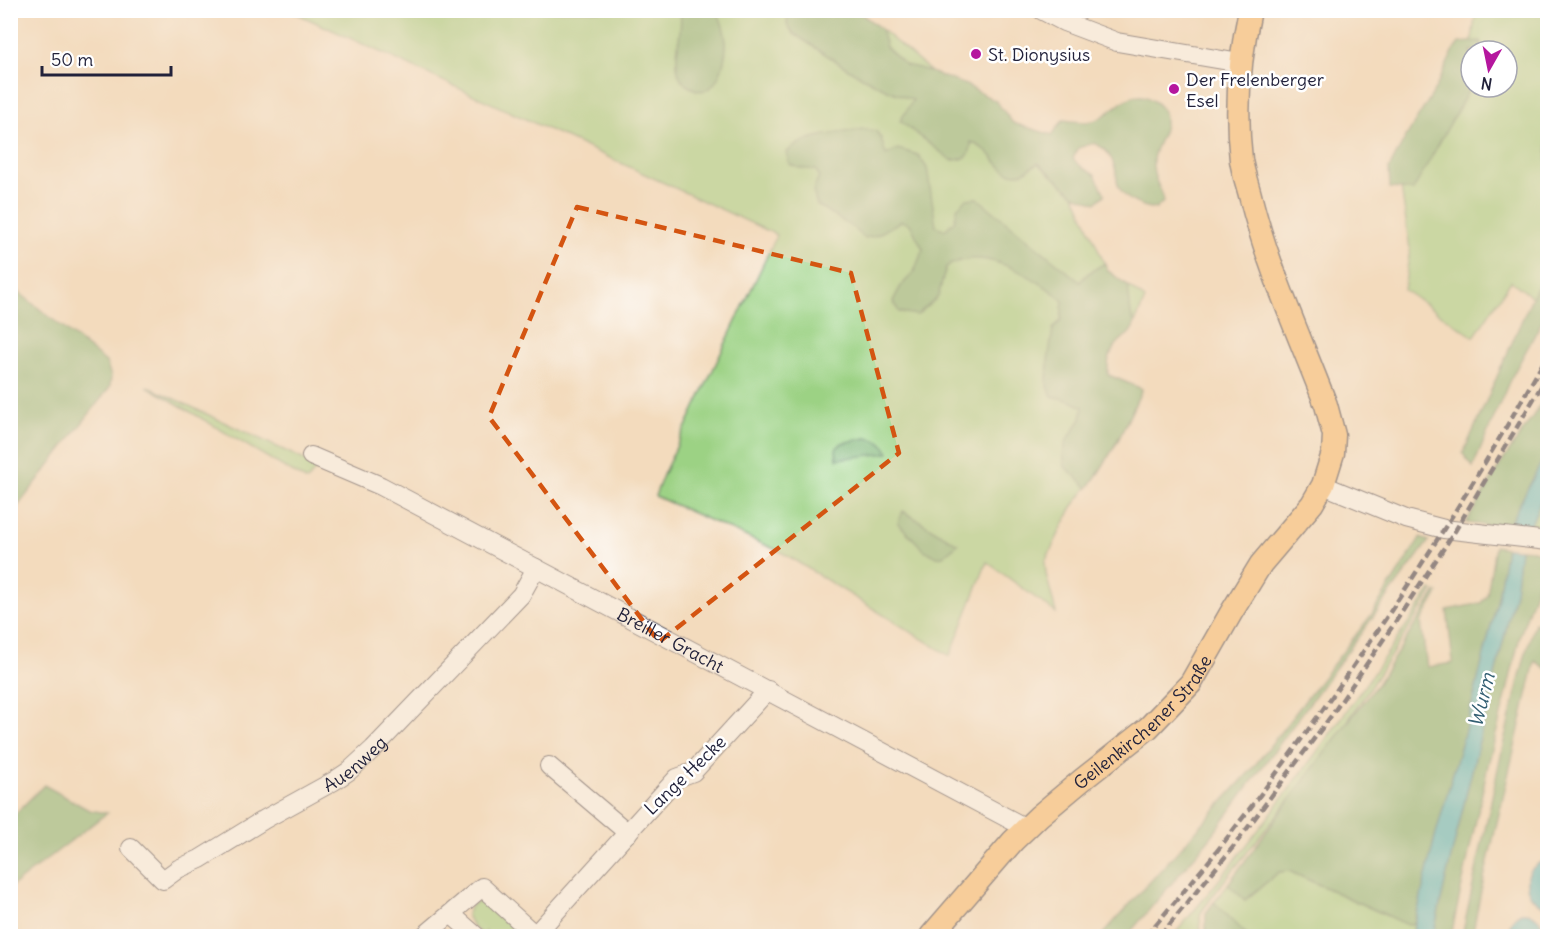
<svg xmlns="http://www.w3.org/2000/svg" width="1558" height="947" viewBox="0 0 1558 947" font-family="Delius,sans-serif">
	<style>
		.green { fill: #9cd284; stroke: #5f7a60; stroke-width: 1.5; fill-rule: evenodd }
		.forest { fill: #7db472; stroke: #506b56; stroke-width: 1.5 }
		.water { fill: #4bb9c5; stroke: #366e80; stroke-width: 1.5 }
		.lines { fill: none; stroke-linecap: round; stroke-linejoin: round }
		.minor-casing { stroke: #413e4e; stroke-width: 20 }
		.major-casing { stroke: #413e4e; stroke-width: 25 }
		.minor { stroke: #fff; stroke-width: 18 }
		.major { stroke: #fcbd6f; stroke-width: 22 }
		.rail { stroke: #22223b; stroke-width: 4.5; stroke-dasharray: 9 4.5; stroke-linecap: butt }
		.marked { fill: none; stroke: #d45411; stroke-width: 4.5; stroke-dasharray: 12 8; stroke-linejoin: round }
		.poi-dot { fill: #b5179e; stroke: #fff; stroke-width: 2 }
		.labels { text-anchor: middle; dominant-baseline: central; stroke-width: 5; stroke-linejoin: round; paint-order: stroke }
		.poi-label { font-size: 18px; fill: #22223b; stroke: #fff; text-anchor: start }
		.street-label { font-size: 18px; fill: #22223b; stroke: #fff }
		.water-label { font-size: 20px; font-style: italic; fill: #325e72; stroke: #fff }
	</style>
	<rect width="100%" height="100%" fill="#fff"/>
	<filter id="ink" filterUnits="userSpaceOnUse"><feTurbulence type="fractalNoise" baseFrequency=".0167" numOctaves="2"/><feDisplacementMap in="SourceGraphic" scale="12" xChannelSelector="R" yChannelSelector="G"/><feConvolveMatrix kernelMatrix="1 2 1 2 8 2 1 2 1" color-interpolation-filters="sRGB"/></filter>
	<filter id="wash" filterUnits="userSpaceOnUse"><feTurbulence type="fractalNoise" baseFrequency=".008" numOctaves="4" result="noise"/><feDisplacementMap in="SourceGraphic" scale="24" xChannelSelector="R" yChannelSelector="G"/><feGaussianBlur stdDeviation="1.35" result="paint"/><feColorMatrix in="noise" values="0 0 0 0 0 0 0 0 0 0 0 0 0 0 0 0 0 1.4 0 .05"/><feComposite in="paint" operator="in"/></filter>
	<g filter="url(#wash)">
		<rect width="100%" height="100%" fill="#f3dbbd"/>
		<!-- green -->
		<path class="green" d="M857,10L881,29L1075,195L1107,270L1145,299L1135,323L1110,318L1092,368L1142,389L1118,441L1098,474L1072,507L1045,562L1046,574L1056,613L987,562L950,656L781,552L655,496L663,475L777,235L291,11Z
			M1476,11H1547V271L1532,297L1511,281L1474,337L1404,290L1410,249L1400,180L1470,53ZM1471,51H1507V87H1471Z
			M147,386L307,461L317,468L307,481Z
			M1547,487V531L1545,533L1528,531Z
			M1431,590L1433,591L1342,730L1307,778L1224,881L1202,911L1200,915L1201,936H1173C1266,826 1350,708 1431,590Z
			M1289,871L1407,925L1414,923L1412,936H1206V913L1228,884L1245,900L1279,872Z
			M477,902H484L517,930L511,936H486L488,934L486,931L482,935L473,927L467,915L471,905Z"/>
		<!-- forest -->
		<path class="forest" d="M680,11H717C722,21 725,30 726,42C727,58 717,102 692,88C685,84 682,82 679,75C672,55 684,32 680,11Z
			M788,11H857L881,29L886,47L905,65L919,68L966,85L996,101L1013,123L1052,135L1063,120C1073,121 1086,124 1096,120C1114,113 1130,85 1152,100C1159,104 1164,109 1165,117C1167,134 1153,146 1153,161C1153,166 1154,175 1156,180C1159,189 1162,189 1164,201L1156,209C1143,207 1125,201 1119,187C1116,181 1117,174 1115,168C1111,156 1106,148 1094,143L1078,148L1073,159L1083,168L1095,175L1105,194L1096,203L1075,195L1038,163C1032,166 1025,174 1017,174C1003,174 996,161 988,152C983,148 977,145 971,142C971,157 966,160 951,160L900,121L913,100L887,90L853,72L794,34L787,25Z
			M1480,41L1483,51H1471V86L1413,190L1390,188L1389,169L1405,138L1432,95L1454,50L1459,43Z
			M864,129L876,131L881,138L886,155L898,149L918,155L927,168L936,226L945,230L955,220L957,208L966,199L977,198L1080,282L1087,274L1105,263L1107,270L1128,286L1131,315L1135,323C1130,336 1127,334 1119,342C1109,351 1107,363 1108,375L1142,389C1126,424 1111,457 1088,488L1065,467L1063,453L1067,440L1081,419L1083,407L1071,401L1052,396L1047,384L1048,360L1053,329L1061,320L1063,301C1042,281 995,253 964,260C958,261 951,264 946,267L938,297L917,315L899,312L893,301L901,286L914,272L923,249L910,224L901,221L875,236L865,238L852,227L817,205L813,191L819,177L816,170L799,168L789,164L787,152C808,133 838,134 864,129Z
			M1547,271V312L1509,382L1473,467L1463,454L1532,297Z
			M11,286L106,362L111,376L110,387L11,515Z
			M1547,395V452L1507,528L1466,523L1500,465Z
			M866,438C878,440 883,442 889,453L837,459L836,449L842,443Z
			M903,511L958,544L943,556L937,557L924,550L898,523Z
			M1420,538L1429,541L1211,837L1127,936H1101L1252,769L1372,614Z
			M1495,546L1506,548L1498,598L1469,716L1434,841L1423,891L1414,923L1408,925L1289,871L1279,872L1245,900L1228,884L1322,756L1378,683L1436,592L1438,593L1421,622L1427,667L1453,663L1447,610L1481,603L1487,595Z
			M1520,549L1533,550L1545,555V562L1520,636L1505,700L1488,765L1451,936H1433L1446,878L1515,592Z
			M1535,623L1547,632V669L1535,661L1481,891L1472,936H1462L1503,745L1527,648Z
			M44,785L89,810L107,813L11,887V818Z
			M1214,902L1248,936H1206V913Z"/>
		<!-- water -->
		<path class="water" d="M1547,452V487L1528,531L1507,528Z
			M1506,548L1520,549L1515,592L1446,878L1433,936H1412L1434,841L1469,716L1498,598Z
			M1545,860H1547V907C1533,903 1522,889 1529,873C1533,866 1539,863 1545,860Z
			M1521,913C1536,912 1545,921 1541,936H1510C1508,925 1511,919 1521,913Z"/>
	</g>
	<g filter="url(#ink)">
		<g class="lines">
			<!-- minor casing -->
			<g class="minor-casing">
				<g id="minor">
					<path d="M1041,10L1064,22L1117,42L1240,63"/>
					<path id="s1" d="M311,456L381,486L417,505L1026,828"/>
					<path d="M1323,485L1406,519L1444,529L1548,541"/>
					<path d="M549,766L628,833"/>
					<path id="s2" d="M131,848L163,880L178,869L200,859L265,819L334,781L349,771L373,749L521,595L536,568"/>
					<path d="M451,914L476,936"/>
					<path d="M424,936L482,887L535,935"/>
					<path d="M534,936L677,778L693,772L768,690"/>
				</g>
			</g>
			<!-- major casing -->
			<g class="major-casing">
				<g id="major">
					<path id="s3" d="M931,936L1013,841L1039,816L1082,780L1148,728L1191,683L1231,613L1261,564L1312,504L1323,485L1333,453L1334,435L1326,405C1300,337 1269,270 1251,199C1248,186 1243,173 1241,160C1235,109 1239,60 1250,10"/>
				</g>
			</g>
			<!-- minor -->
			<use href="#minor" class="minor"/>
			<!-- major -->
			<use href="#major" class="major"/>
			<!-- rail -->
			<path class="rail" d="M1146,936C1172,905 1199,874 1224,842C1344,688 1453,524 1548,354
				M1160,936L1234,846L1331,716L1394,624L1455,531L1548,375"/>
		</g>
	</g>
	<!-- marked area -->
	<path d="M0 0H1558V947H0ZM577,207L851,273L899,453L659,642L489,417Z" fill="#f3dbbd" fill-opacity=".55" fill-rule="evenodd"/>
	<path class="marked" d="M577,207L851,273L899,453L659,642L489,417Z"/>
	<!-- markers -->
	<g class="poi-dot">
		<circle cx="976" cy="54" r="6"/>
		<circle cx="1174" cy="89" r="6"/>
	</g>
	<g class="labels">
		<!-- poi labels -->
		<g class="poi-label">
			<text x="988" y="54">St. Dionysius</text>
			<text x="1186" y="79">Der Frelenberger<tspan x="1186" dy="21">Esel</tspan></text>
		</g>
		<!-- street labels -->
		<g class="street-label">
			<text stroke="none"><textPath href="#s1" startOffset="404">Breiller Gracht</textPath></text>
			<text stroke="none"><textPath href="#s3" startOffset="302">Geilenkirchener Straße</textPath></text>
			<text stroke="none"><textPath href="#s2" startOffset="270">Auenweg</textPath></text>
			<text transform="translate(685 775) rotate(-44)">Lange Hecke</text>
		</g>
		<!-- water labels -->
		<g class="water-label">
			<text transform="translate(1481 700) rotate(-76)">Wurm</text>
		</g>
	</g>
	<!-- margin -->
	<rect width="1558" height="947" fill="none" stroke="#fff" stroke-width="36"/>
	<!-- north arrow -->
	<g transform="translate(1489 69) rotate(189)"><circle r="28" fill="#ffffff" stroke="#a7a7b1" stroke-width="1.5"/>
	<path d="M0-4.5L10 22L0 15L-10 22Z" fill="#b5179e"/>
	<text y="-9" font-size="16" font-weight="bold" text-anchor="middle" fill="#22223b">N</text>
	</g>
	<!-- scale -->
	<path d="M42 66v9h129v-9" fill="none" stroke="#22223b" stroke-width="3"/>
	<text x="51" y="66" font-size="18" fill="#22223b" stroke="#ffffff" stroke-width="4.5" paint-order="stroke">50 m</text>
</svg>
